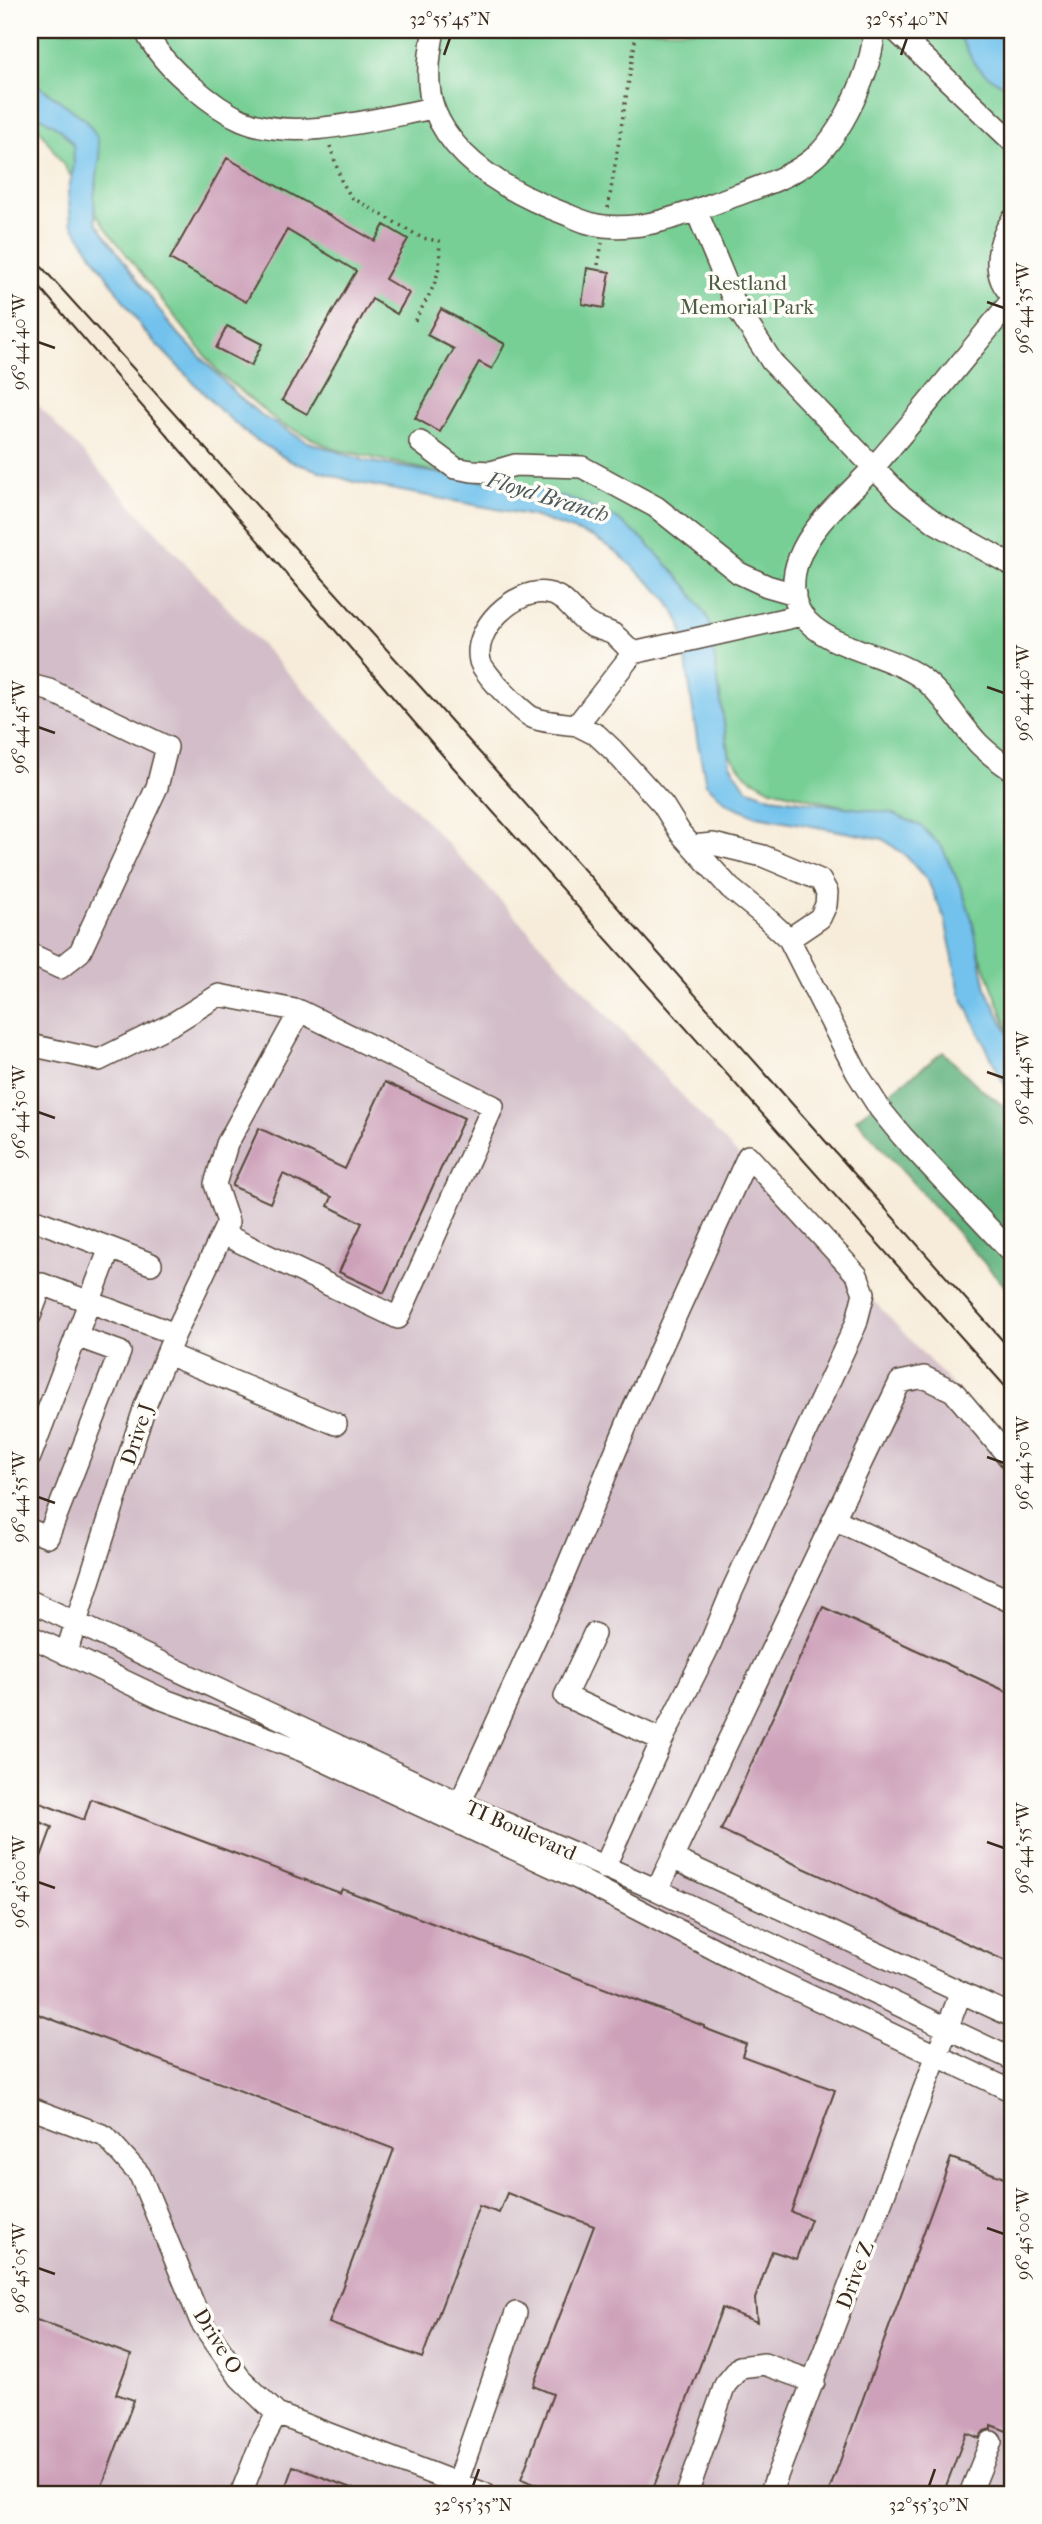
<svg xmlns="http://www.w3.org/2000/svg" width="1042" height="2524" viewBox="0 0 1042 2524" font-family="'IM FELL French Canon',serif">
	<style>
		.industrial { fill: #d2bdc8 }
		.green { fill: #77cf95; stroke: #597c5a; stroke-width: 2 }
		.forest { fill: #61b27e; stroke: #4e6e4e; stroke-width: 2 }
		.water { fill: #72c2ed; stroke: #567686; stroke-width: 2 }
		.building { fill: #cda1b9 }
		.lines { fill: none; stroke-linecap: round; stroke-linejoin: round }
		.minor-casing { stroke: #57473a; stroke-width: 24 }
		.path { stroke: #57473a; stroke-width: 3.5; stroke-dasharray: 2 5; stroke-linecap: butt }
		.minor { stroke: #fff; stroke-width: 21 }
		.tram { stroke: #3b2a1e; stroke-width: 2 }
		.ticks { fill: none; stroke: #3b2a1e; stroke-width: 2.5 }
		.labels { text-anchor: middle; dominant-baseline: central; stroke-width: 7; stroke-linejoin: round; paint-order: stroke }
		.park-label { font-size: 21px; fill: #4d5c42; stroke: #fdfcf7 }
		.street-label { font-size: 21px; fill: #3b2a1e; stroke: #fdfcf7 }
		.water-label { font-size: 23px; font-style: italic; fill: #4c585c; stroke: #fdfcf7 }
		.neatline { fill: none; stroke: #3b2a1e; stroke-width: 2.5 }
		.ticks-label { font-size: 18px; text-anchor: middle; fill: #3b2a1e }
	</style>
	<rect width="100%" height="100%" fill="#fdfcf7"/>
	<filter id="ink" filterUnits="userSpaceOnUse"><feTurbulence type="fractalNoise" baseFrequency=".0143" numOctaves="2"/><feDisplacementMap in="SourceGraphic" scale="14" xChannelSelector="R" yChannelSelector="G"/><feConvolveMatrix kernelMatrix="1 2 1 2 8 2 1 2 1" color-interpolation-filters="sRGB"/></filter>
	<filter id="wash" filterUnits="userSpaceOnUse"><feTurbulence type="fractalNoise" baseFrequency=".00686" numOctaves="4" result="noise"/><feDisplacementMap in="SourceGraphic" scale="28" xChannelSelector="R" yChannelSelector="G"/><feGaussianBlur stdDeviation="1.57" result="paint"/><feColorMatrix in="noise" values="0 0 0 0 0 0 0 0 0 0 0 0 0 0 0 0 0 1.4 0 .05"/><feComposite in="paint" operator="in"/></filter>
	<g filter="url(#wash)">
		<rect width="100%" height="100%" fill="#f7ecd9"/>
		<!-- industrial -->
		<path class="industrial" d="M37,404L1012,1449V2494H30V420Z"/>
		<!-- green -->
		<path class="green" d="M30,30H1012V1039L946,865L912,823L771,789L746,775L730,755L702,611L560,500L334,449L279,423L219,373L105,227L30,115Z"/>
		<!-- forest -->
		<path class="forest" d="M943,1052L981,1089L1012,1112V1294L856,1119Z"/>
		<!-- water -->
		<path class="water" d="M956,30H981L1012,42V91L985,74L974,63Z
			M30,79L86,120L97,137L100,157L94,198L96,222L171,326L237,395L262,416L308,442L366,461L543,491L582,503L614,517L643,539L687,586L709,620L730,764L746,788L771,797L891,813L921,826L942,847L961,888L972,919L986,988L1012,1041V1093L1005,1086L960,993L945,919L928,881L906,856L883,839L757,816L728,804L706,784L697,739L681,624L666,598L618,553L593,537L533,516L354,482L292,462L250,436L219,409L144,331L71,223L68,193L74,165L73,144L60,129L30,110Z"/>
		<g id="blocks">
			<!-- building -->
			<path class="building" d="M227,158L375,241L384,225L408,239L385,279L409,293L397,314L372,299L307,414L282,400L356,271L287,230L246,302L170,259Z
				M587,268L610,272L604,308L582,304Z
				M441,309L505,344L492,369L479,362L440,432L415,418L454,349L427,335Z
				M227,326L262,344L251,366L216,348Z
				M385,1082L464,1118L384,1293L339,1272L362,1223L328,1206L332,1197L283,1174L270,1203L232,1186L259,1128L345,1169Z
				M823,1607L1012,1694V1964L721,1830Z
				M30,1799L84,1820L91,1799L340,1893L342,1889L704,2026V2028L746,2044L742,2056L835,2090L791,2212L811,2219L796,2259L772,2251L755,2299L757,2322L722,2308L651,2494H561L521,2479L553,2394L533,2386L594,2226L507,2193L499,2213L479,2206L422,2358L329,2323L394,2149L30,2011V1887L52,1827L30,1818Z
				M951,2158L1012,2181V2433L991,2425V2429L984,2431L979,2438L966,2433L943,2494H828Z
				M34,2319L131,2355L116,2394L134,2400L99,2494H30V2330Z
				M293,2466L364,2493L363,2494H283Z"/>
		</g>
	</g>
	<g filter="url(#ink)">
		<use href="#blocks" fill-opacity="0" stroke="#57473a" stroke-width="2"/>
		<g class="lines">
			<!-- minor casing -->
			<g class="minor-casing">
				<path id="minor" d="M145,30C156,53 173,71 193,87C208,100 224,112 242,120C295,143 378,118 434,108
					M434,30C429,54 425,85 434,109C455,164 517,196 568,215C580,220 591,225 604,226C650,231 695,210 737,195C762,186 789,177 810,161C841,138 873,68 874,30
					M895,30L1012,141
					M696,210L736,306L772,362L902,497L936,523L1012,565
					M1012,220C997,242 990,275 1012,295
					M1012,300C966,356 921,413 873,468C848,496 812,523 799,558C792,576 791,599 802,615C825,648 886,653 919,676C944,694 958,722 979,744C989,754 1000,762 1012,770
					M420,442L455,468L472,471L491,472L515,465L582,467L656,507L739,573L767,586L795,594
					M633,653L577,725C563,723 547,723 534,718C524,715 482,672 480,661C472,629 515,588 547,593C567,596 573,614 588,624C596,629 606,630 613,634C620,639 627,647 633,653L802,615
					M30,685L49,690L167,747L157,787L80,952L60,968L30,954
					M577,725L597,735L613,750L663,805L681,834L730,888L762,914L789,939L857,1073L880,1109L902,1136L1012,1253
					M692,846L713,844L763,856L820,880L827,892L826,905L820,918L789,939
					M30,1045L99,1060L174,1023L219,995L300,1011
					M30,1218L110,1248L30,1457
					M110,1248L151,1264
					M30,1316L42,1284L175,1334
					M167,1354L336,1424
					M834,1519L900,1382L924,1377L953,1391L1012,1461
					M30,1530L48,1537L120,1352L76,1336
					M30,1601L460,1803L657,1890L1012,2059
					M594,1634L565,1696L662,1740L604,1868
					M30,1636L162,1699L303,1751L577,1878L757,1971L1012,2091
					M66,1654L145,1406L175,1334L228,1222L215,1184L227,1144L300,1011L493,1106L398,1318L223,1234
					M460,1803L557,1591L632,1412L748,1156L857,1275L864,1293L856,1324L732,1591L710,1644L662,1740
					M672,1858L1012,2016
					M657,1890L834,1519L1012,1602
					M30,2108L105,2136L140,2175L201,2322L240,2378L277,2414L485,2494
					M457,2483L516,2313
					M241,2494L260,2445L277,2414
					M687,2494L725,2385L740,2367L764,2364L814,2382
					M770,2494L961,1992
					M970,2494L991,2442"/>
			</g>
			<!-- path -->
			<path class="path" d="M330,146L341,180L351,197L422,238L439,241C443,277 431,291 414,322
				M608,208L637,30
				M598,265L602,243"/>
			<!-- minor -->
			<use href="#minor" class="minor"/>
			<!-- tram -->
			<path class="tram" d="M30,254L482,755L1012,1351
				M30,276L445,758L1012,1394"/>
		</g>
	</g>
	<!-- ticks -->
	<path class="ticks" d="M444,55L450,38M901,55L907,38M987,302L1004,308M38,342L55,348M987,687L1004,693M38,727L55,733M987,1072L1004,1078M38,1112L55,1118M987,1457L1004,1463M38,1497L55,1503M987,1842L1004,1848M38,1882L55,1888M987,2228L1004,2234M38,2268L55,2274M473,2486L479,2469M929,2486L935,2469"/>
	<g class="labels">
		<!-- park labels -->
		<g class="park-label">
			<text x="747" y="283">Restland<tspan x="747" dy="24">Memorial Park</tspan></text>
		</g>
		<!-- street labels -->
		<g class="street-label">
			<text transform="translate(137 1434) rotate(-72)">Drive J</text>
			<text transform="translate(521 1830) rotate(24)">TI Boulevard</text>
			<text transform="translate(855 2275) rotate(-69)">Drive Z</text>
			<text transform="translate(218 2341) rotate(58)">Drive O</text>
		</g>
		<!-- water labels -->
		<g class="water-label">
			<text transform="translate(548 497) rotate(17)">Floyd Branch</text>
		</g>
	</g>
	<!-- margin -->
	<rect width="1042" height="2524" fill="none" stroke="#fdfcf7" stroke-width="77"/>
	<rect x="38" y="38" width="966" height="2448" class="neatline"/>
	<g class="ticks-label">
		<text x="450" y="25">32°55'45"N</text>
		<text x="907" y="25">32°55'40"N</text>
		<text transform="translate(1023 308) rotate(-90)" y="6">96°44'35"W</text>
		<text transform="translate(19 342) rotate(-90)" y="6">96°44'40"W</text>
		<text transform="translate(1023 693) rotate(-90)" y="6">96°44'40"W</text>
		<text transform="translate(19 727) rotate(-90)" y="6">96°44'45"W</text>
		<text transform="translate(1023 1078) rotate(-90)" y="6">96°44'45"W</text>
		<text transform="translate(19 1112) rotate(-90)" y="6">96°44'50"W</text>
		<text transform="translate(1023 1463) rotate(-90)" y="6">96°44'50"W</text>
		<text transform="translate(19 1497) rotate(-90)" y="6">96°44'55"W</text>
		<text transform="translate(1023 1848) rotate(-90)" y="6">96°44'55"W</text>
		<text transform="translate(19 1882) rotate(-90)" y="6">96°45'00"W</text>
		<text transform="translate(1023 2234) rotate(-90)" y="6">96°45'00"W</text>
		<text transform="translate(19 2268) rotate(-90)" y="6">96°45'05"W</text>
		<text x="473" y="2511">32°55'35"N</text>
		<text x="929" y="2511">32°55'30"N</text>
	</g>
</svg>
